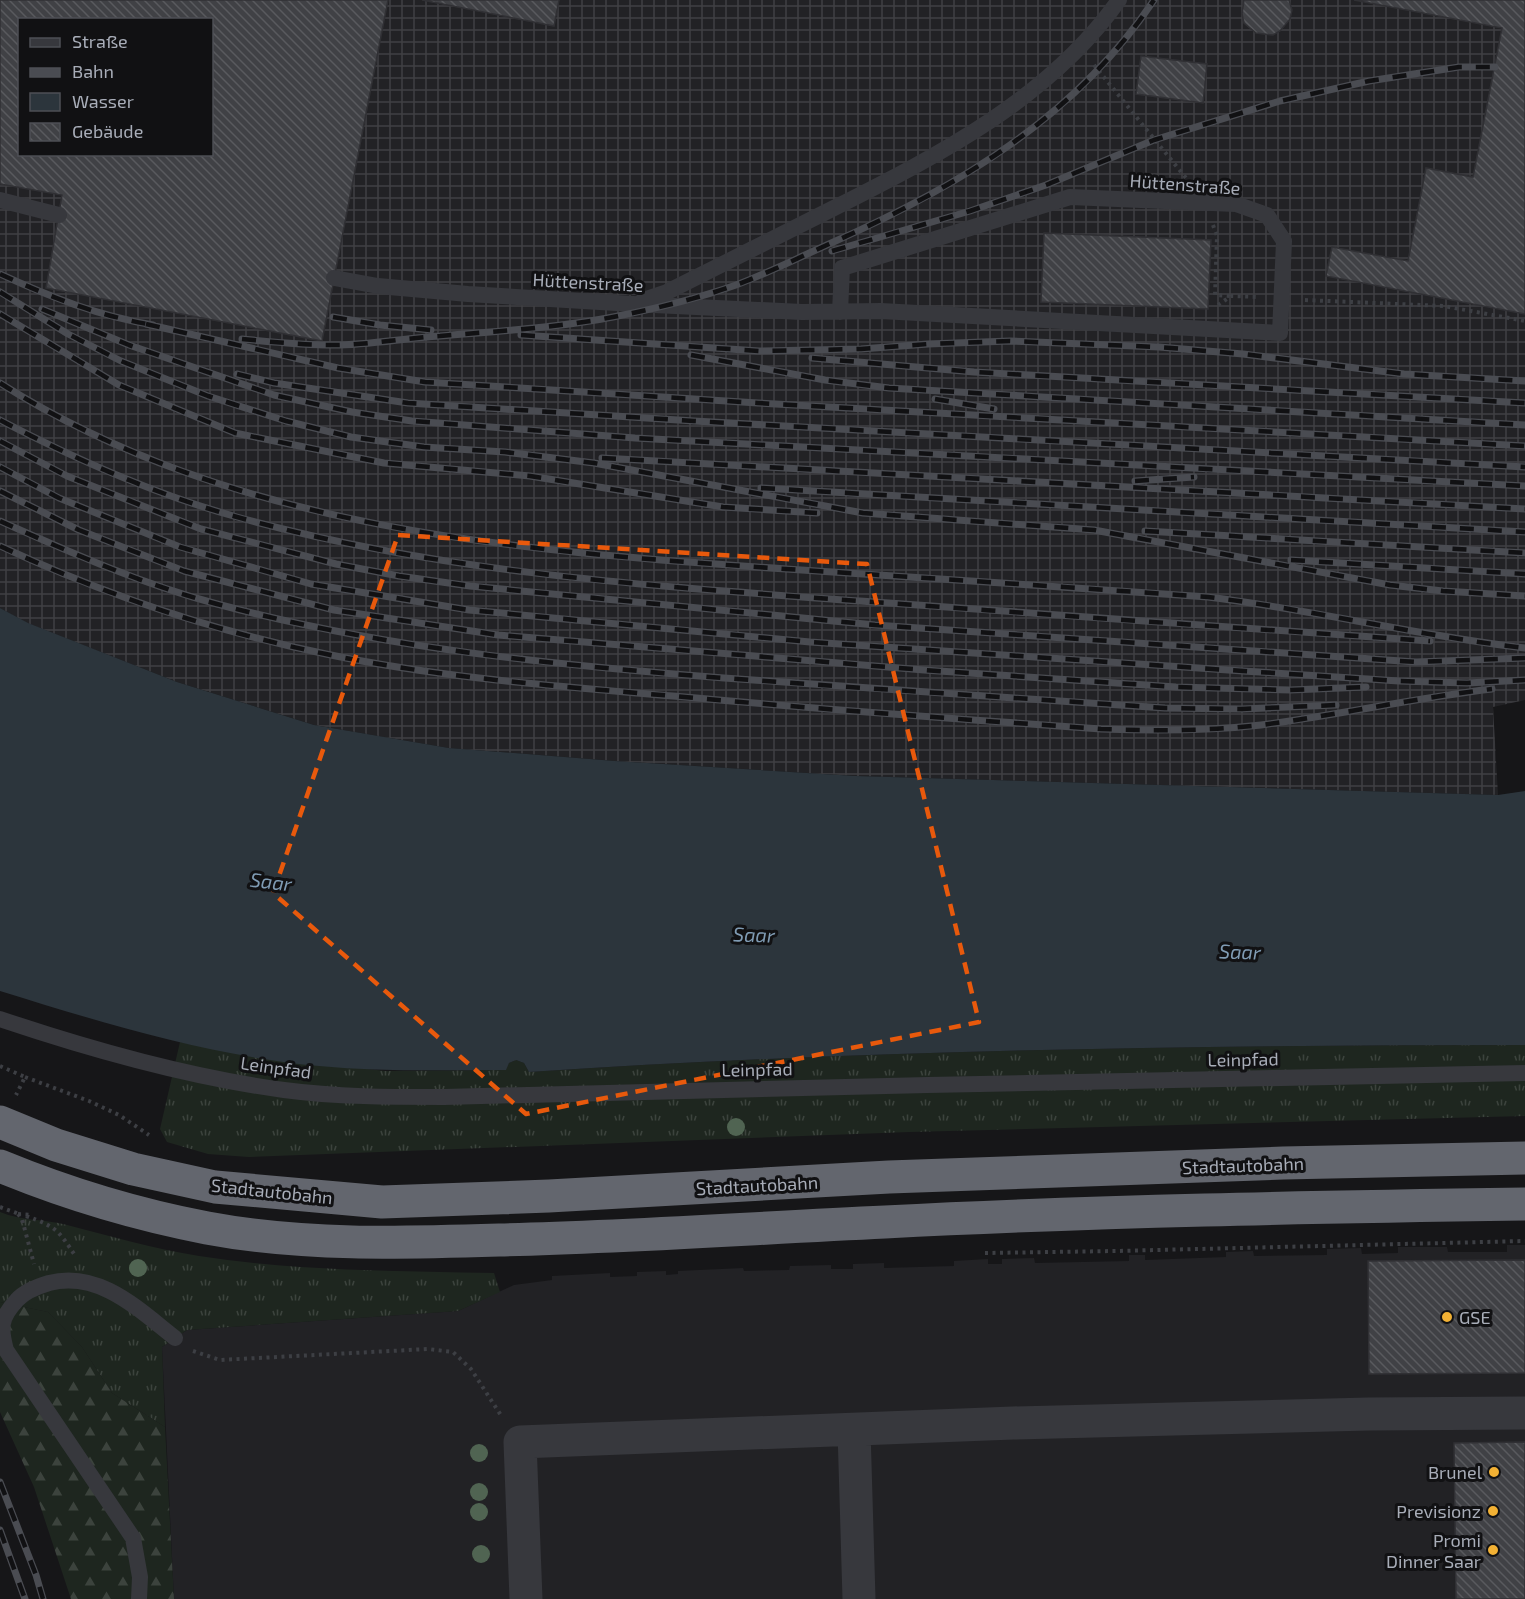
<svg xmlns="http://www.w3.org/2000/svg" width="1525" height="1599" viewBox="0 0 1525 1599" font-family="'Exo 2',sans-serif">
	<style>
		.built { fill: #222225 }
		.industrial { fill: url(#industrial-grid); fill-rule: evenodd }
		.grass { fill: url(#grass-tufts) }
		.forest { fill: url(#forest-firs) }
		.water { fill: #2c353c }
		.building { fill: url(#building-back-hatch); stroke: #303034; stroke-width: 1.5; fill-rule: evenodd }
		.lines { fill: none; stroke-linecap: round; stroke-linejoin: round }
		.path { stroke: #3d3f44; stroke-width: 4; stroke-dasharray: 3 4.5; stroke-linecap: butt }
		.lane { stroke: #37383d; stroke-width: 16 }
		.street { stroke: #37383d; stroke-width: 33 }
		.highway { stroke: #63666e; stroke-width: 33 }
		.rail-casing { stroke: #4a4c52; stroke-width: 7 }
		.rail { stroke: #111113; stroke-width: 4.5; stroke-dasharray: 14; stroke-linecap: butt }
		.tree { fill: #506452 }
		.marked { fill: none; stroke: #e8590c; stroke-width: 4.5; stroke-dasharray: 12 8; stroke-linejoin: round }
		.poi-dot { fill: #f2b134; stroke: #111113; stroke-width: 2 }
		.labels { text-anchor: middle; dominant-baseline: central; stroke-width: 6; stroke-linejoin: round; paint-order: stroke }
		.street-label { font-size: 18px; fill: #a8adb8; stroke: #111113 }
		.poi-label { font-size: 18px; fill: #a8adb8; stroke: #111113; text-anchor: end }
		.water-label { font-size: 20px; font-style: italic; fill: #7f9bb3; stroke: #111113 }
	</style>
	<defs>
		<pattern id="industrial-grid" width="8" height="8" patternUnits="userSpaceOnUse" patternTransform="scale(1.5)"><rect width="8" height="8" fill="#222225"/><path d="M0 4h8M4 0v8" fill="none" stroke="#3f3f43"/></pattern>
		<pattern id="grass-tufts" width="24" height="20" patternUnits="userSpaceOnUse" patternTransform="scale(1.5)"><rect width="24" height="20" fill="#1e261f"/><path d="M3 7l-1-3M5 7V3M7 7l1-3M15 17l-1-3M17 17v-4M19 17l1-3" fill="none" stroke="#3c433d"/></pattern>
		<pattern id="forest-firs" width="22" height="20" patternUnits="userSpaceOnUse" patternTransform="scale(1.5)"><rect width="22" height="20" fill="#1e261f"/><path d="M5 1l3.5 6h-7zM16 11l3.5 6h-7z" fill="#3c433d"/></pattern>
		<pattern id="building-back-hatch" width="6" height="6" patternUnits="userSpaceOnUse" patternTransform="scale(1.5)"><rect width="6" height="6" fill="#404145"/><path d="M-1 5l2 2M0 0l6 6M5-1l2 2" fill="none" stroke="#595a5e"/></pattern>
	</defs>
	<rect width="100%" height="100%" fill="#161618"/>
	<!-- built -->
	<path class="built" d="M1507,1245H1525V1599H174L162,1347L187,1330L458,1311L514,1285L552,1280V1276L610,1273V1277L637,1276V1272L666,1271V1275L678,1274V1271L743,1268L744,1271L789,1270L790,1266L831,1265V1269H853V1264L884,1263V1268L954,1266V1261L988,1259V1264H1002V1259L1034,1258L1035,1263L1129,1261V1255H1145V1260L1226,1257V1252L1253,1251L1254,1256L1327,1255V1249L1361,1248L1362,1254L1398,1253V1247H1447L1448,1252H1507Z"/>
	<!-- industrial -->
	<path class="industrial" d="M0,0H1525V700L1493,707L1498,795L856,776L615,761L449,748L314,725L177,682L27,623L0,608ZM20,20H212V154H20Z"/>
	<!-- grass -->
	<path class="grass" d="M180,1042L249,1055L385,1071L505,1070L509,1063L516,1060L524,1063L529,1072C861,1050 1193,1045 1525,1045V1116L909,1132L249,1157L208,1154L167,1142L160,1129Z
		M0,1212C22,1221 44,1219 67,1225C110,1236 154,1249 199,1256C297,1271 395,1271 494,1273L500,1292L458,1311L187,1330L162,1347L165,1427L112,1393L82,1347L48,1312L0,1302Z"/>
	<!-- forest -->
	<path class="forest" d="M0,1302L48,1312L82,1347L112,1393L165,1427L174,1599H71L34,1487L0,1412Z"/>
	<!-- water -->
	<path class="water" d="M0,608L28,623L177,682L314,725L449,748L615,761L856,776L1498,795L1525,791V1045C1193,1045 860,1050 529,1072L524,1063L516,1060L509,1063L506,1070C443,1070 381,1072 319,1066C211,1056 103,1023 0,991Z"/>
	<!-- building -->
	<path class="building" d="M0,0H388L322,341L46,288L62,195L0,184ZM20,20H212V154H20Z
		M422,0H559L554,26Z
		M1244,0H1289L1292,10L1290,19L1280,31L1273,35L1256,33L1244,23L1242,14Z
		M1354,0H1525V314L1326,276L1332,247L1408,261L1426,168L1473,177L1502,28Z
		M1141,56L1207,64L1203,103L1136,94Z
		M1044,233L1211,240L1208,309L1041,302Z
		M1525,1260V1373L1369,1374L1368,1261Z
		M1525,1442V1599H1456L1454,1443Z"/>
	<g class="lines">
		<!-- path -->
		<path class="path" d="M1094,65L1186,178
			M1213,225L1217,236L1215,295L1230,296
			M1305,300L1444,306L1525,321
			M1218,305L1231,296L1259,297
			M0,1066L25,1077L16,1095
			M25,1077L89,1101L119,1115L149,1135
			M0,1207L19,1214
			M18,1214L32,1215
			M18,1214L22,1219L34,1264
			M26,1216C57,1227 59,1231 76,1257
			M985,1253L1116,1251L1525,1241
			M193,1351L220,1360L428,1349L453,1352L471,1369L502,1417"/>
		<!-- lane -->
		<path class="lane" d="M0,200L59,215
			M334,278L378,286L468,294L633,304L802,312L881,311L1280,333L1284,241L1267,215L1236,204L1070,197L842,268L840,312
			M643,300L667,292C723,264 778,236 834,208C939,155 1050,98 1119,0
			M0,1019C92,1050 187,1077 284,1090C337,1097 390,1097 444,1097L928,1085L1525,1073
			M139,1599L140,1577L133,1538L6,1350C0,1328 0,1318 17,1300C24,1292 39,1286 49,1283C99,1270 138,1309 175,1338"/>
		<!-- street -->
		<path class="street" d="M854,1430L859,1599
			M526,1599L520,1442L1013,1423L1369,1414L1525,1413"/>
		<!-- highway -->
		<path class="highway" d="M0,1122L56,1145L133,1169L215,1187L382,1202L549,1196L889,1177L1283,1163L1525,1158
			M0,1166C68,1194 134,1214 207,1228C303,1246 401,1243 499,1240C628,1237 756,1228 885,1222C1098,1211 1312,1207 1525,1204"/>
		<!-- rail casing -->
		<g class="rail-casing">
			<path id="rail" d="M832,251L970,211L1046,185L1154,140L1280,101L1369,81L1459,67H1495
				M0,274C50,297 99,316 153,325
				M0,292L68,334L121,361L208,396L286,421L351,437L424,447L505,452L594,463L863,513L1094,530L1390,585L1443,591L1525,596
				M42,309L129,345L274,395L352,412L412,421L635,438L1525,486
				M0,314L119,385L235,433L384,463L530,476L723,507L817,513
				M333,317L380,325L431,330
				M146,324L338,368L425,382L758,403L1525,446
				M521,335L759,351L861,349L928,344L1010,341L1159,347L1243,354L1404,374L1525,381
				M242,339C273,342 303,345 334,345C369,345 405,338 440,336C498,331 556,328 613,317C654,309 696,299 736,285C768,273 798,258 829,244C956,188 1075,118 1154,0
				M691,355L825,380L889,388L1525,425
				M812,358L974,372L1525,403
				M237,374L274,383L408,403L694,421L1525,467
				M0,383C232,530 518,551 786,569C927,578 1067,587 1208,597C1315,610 1419,636 1525,648
				M935,399L994,409
				M0,420C75,459 154,494 237,517C440,573 651,586 860,601C1050,615 1240,628 1430,641
				M0,441L67,476L201,529L336,564L399,576L470,586L875,625L1416,662L1525,658
				M602,458L1525,509
				M0,467L59,498L180,547L311,584L469,610L810,642L1243,671L1399,681L1467,683L1525,680
				M1135,481L1194,477
				M761,488L1525,532
				M0,491L79,530L184,571L334,610L498,635L924,670L1176,687L1290,690L1366,687
				M0,521C71,553 142,584 217,604C383,648 554,665 724,678C871,689 1018,698 1165,708L1242,709L1336,705
				M1145,531L1525,553
				M0,546C105,595 213,631 326,654C440,678 557,686 673,696C816,709 958,719 1101,729C1155,731 1208,731 1261,725C1338,715 1415,698 1492,689
				M1291,560L1525,574
				M0,1482L36,1575L43,1599
				M0,1530L25,1599"/>
		</g>
		<!-- rail -->
		<use href="#rail" class="rail"/>
	</g>
	<!-- trees -->
	<g class="tree">
		<circle cx="736" cy="1127" r="9"/>
		<circle cx="138" cy="1268" r="9"/>
		<circle cx="479" cy="1453" r="9"/>
		<circle cx="479" cy="1492" r="9"/>
		<circle cx="479" cy="1512" r="9"/>
		<circle cx="481" cy="1554" r="9"/>
	</g>
	<!-- marked area -->
	<path class="marked" d="M398,535L867,564L979,1022L526,1114L273,893Z"/>
	<!-- markers -->
	<g class="poi-dot">
		<circle cx="1447" cy="1317" r="6"/>
		<circle cx="1494" cy="1472" r="6"/>
		<circle cx="1493" cy="1511" r="6"/>
		<circle cx="1493" cy="1550" r="6"/>
	</g>
	<g class="labels">
		<!-- street labels -->
		<g class="street-label">
			<text transform="translate(1185 184) rotate(4)">Hüttenstraße</text>
			<text transform="translate(588 282) rotate(3)">Hüttenstraße</text>
			<text transform="translate(1243 1059) rotate(-1)">Leinpfad</text>
			<text transform="translate(276 1067) rotate(8)">Leinpfad</text>
			<text transform="translate(757 1069) rotate(-1)">Leinpfad</text>
			<text transform="translate(1243 1165) rotate(-2)">Stadtautobahn</text>
			<text transform="translate(757 1185) rotate(-3)">Stadtautobahn</text>
			<text transform="translate(272 1191) rotate(6)">Stadtautobahn</text>
		</g>
		<!-- poi labels -->
		<g class="poi-label">
			<text x="1459" y="1317" text-anchor="start">GSE</text>
			<text x="1482" y="1472">Brunel</text>
			<text x="1481" y="1511">Previsionz</text>
			<text x="1481" y="1540">Promi<tspan x="1481" dy="21">Dinner Saar</tspan></text>
		</g>
		<!-- water labels -->
		<g class="water-label">
			<text transform="translate(271 881) rotate(7)">Saar</text>
			<text transform="translate(754 934) rotate(2)">Saar</text>
			<text transform="translate(1240 951) rotate(2)">Saar</text>
		</g>
	</g>
	<!-- legend -->
	<rect x="18" y="18" width="195" height="138" fill="#111113" stroke="#4d4f55" stroke-width="1.5"/>
	<rect x="30" y="38" width="30" height="9" fill="#37383d" stroke="#4d4f55" stroke-width="1.5"/>
	<text x="72" y="48" font-size="18" fill="#a8adb8">Straße</text>
	<rect x="30" y="68" width="30" height="9" fill="#4a4c52" stroke="#4d4f55" stroke-width="1.5"/>
	<text x="72" y="78" font-size="18" fill="#a8adb8">Bahn</text>
	<rect x="30" y="93" width="30" height="18" fill="#2c353c" stroke="#4d4f55" stroke-width="1.5"/>
	<text x="72" y="108" font-size="18" fill="#a8adb8">Wasser</text>
	<rect x="30" y="123" width="30" height="18" fill="url(#building-back-hatch)" stroke="#4d4f55" stroke-width="1.5"/>
	<text x="72" y="138" font-size="18" fill="#a8adb8">Gebäude</text>
</svg>
